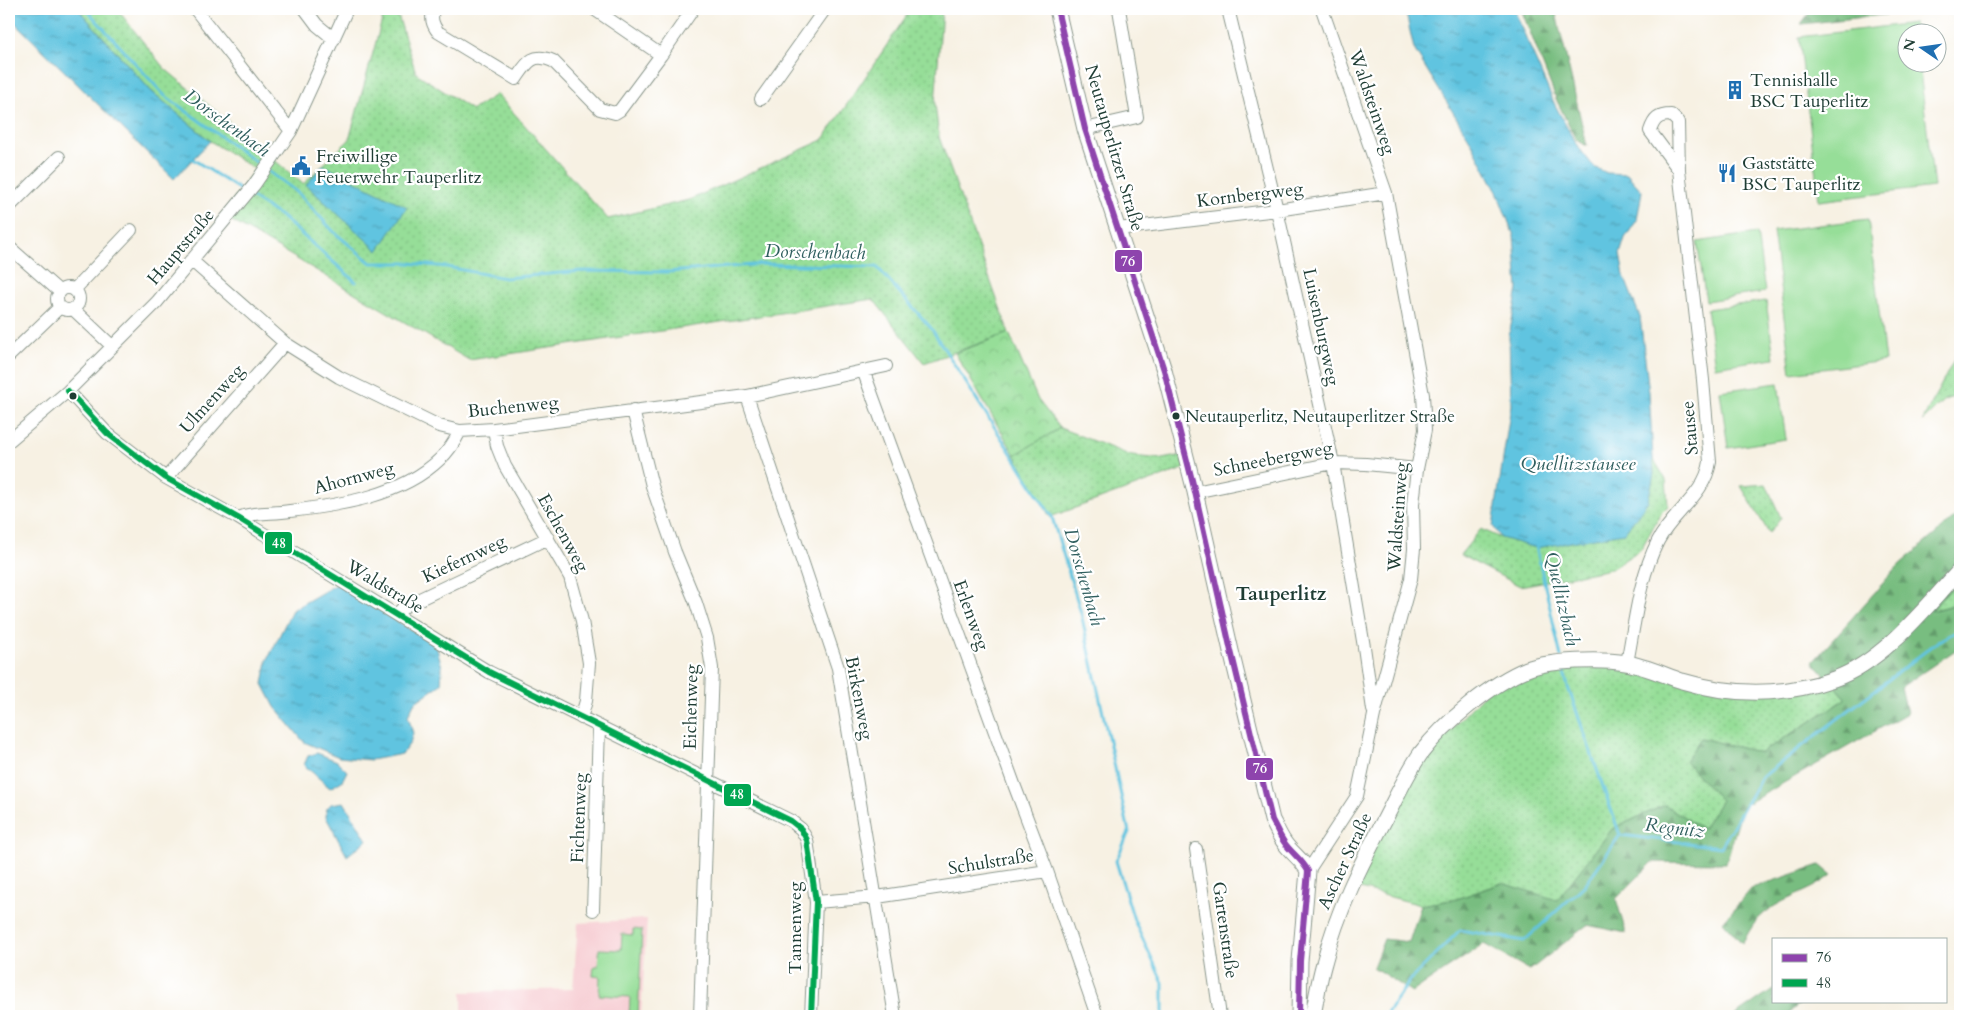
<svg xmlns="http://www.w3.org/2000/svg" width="1969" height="1025" viewBox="0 0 1969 1025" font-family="Cardo,serif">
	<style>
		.built { fill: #f7cfd4 }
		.grass { fill: url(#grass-dots); stroke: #5a8e66 }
		.forest { fill: url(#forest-firs); stroke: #4c7d5a }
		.park { fill: url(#park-crowns); stroke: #5a8e66 }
		.pitch { fill: #96de98; stroke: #5a8e66 }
		.water { fill: url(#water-ripples); stroke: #40808a }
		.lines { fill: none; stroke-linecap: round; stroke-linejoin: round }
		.stream { stroke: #61c4e0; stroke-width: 3 }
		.minor-casing { stroke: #8b978c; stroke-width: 14 }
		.tertiary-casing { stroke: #8b978c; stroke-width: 17 }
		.minor { stroke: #fff; stroke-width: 12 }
		.tertiary { stroke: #fff; stroke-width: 15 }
		.bus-1-casing { stroke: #fff; stroke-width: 10 }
		.bus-2-casing { stroke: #fff; stroke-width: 10 }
		.bus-1 { stroke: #8e44ad; stroke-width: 6 }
		.bus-2 { stroke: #00a651; stroke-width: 6 }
		.bus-dot { fill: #1f3d34; stroke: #fff; stroke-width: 2 }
		.labels { text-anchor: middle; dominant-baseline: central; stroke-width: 4.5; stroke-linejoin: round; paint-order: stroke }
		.bus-label { font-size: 17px; fill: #1f3d34; stroke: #fff; text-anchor: start }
		.poi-label { font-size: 18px; fill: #1f3d34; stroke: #fff; text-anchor: start }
		.street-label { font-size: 18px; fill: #1f3d34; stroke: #fff }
		.water-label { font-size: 19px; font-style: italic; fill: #305f5f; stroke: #fff }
		.quarter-label { font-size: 20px; font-weight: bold; fill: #1f3d34; stroke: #fff }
		.line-badge { stroke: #fff; stroke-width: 2 }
		.badge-label { font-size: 14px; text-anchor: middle; font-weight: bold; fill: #fff }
	</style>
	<defs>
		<pattern id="grass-dots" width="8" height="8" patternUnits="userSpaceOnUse" patternTransform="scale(1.25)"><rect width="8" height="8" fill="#96de98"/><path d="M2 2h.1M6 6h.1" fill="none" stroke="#81bf84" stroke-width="1.8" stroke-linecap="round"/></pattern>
		<pattern id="forest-firs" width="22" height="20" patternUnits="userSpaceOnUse" patternTransform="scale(1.25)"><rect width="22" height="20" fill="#78bd80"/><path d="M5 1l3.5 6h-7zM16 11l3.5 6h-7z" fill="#629b6a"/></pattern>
		<pattern id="park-crowns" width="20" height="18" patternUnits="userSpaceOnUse" patternTransform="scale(1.25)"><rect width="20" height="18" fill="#96de98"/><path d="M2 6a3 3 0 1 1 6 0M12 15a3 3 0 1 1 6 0" fill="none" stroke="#81bf84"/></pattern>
		<pattern id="water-ripples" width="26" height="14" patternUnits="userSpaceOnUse" patternTransform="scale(1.25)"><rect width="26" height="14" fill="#61c4e0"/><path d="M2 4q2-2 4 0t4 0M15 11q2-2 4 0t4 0" fill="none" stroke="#4fa0b6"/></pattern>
	</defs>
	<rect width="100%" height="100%" fill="#fff"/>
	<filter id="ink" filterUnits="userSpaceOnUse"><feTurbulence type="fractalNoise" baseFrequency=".02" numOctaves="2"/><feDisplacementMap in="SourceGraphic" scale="10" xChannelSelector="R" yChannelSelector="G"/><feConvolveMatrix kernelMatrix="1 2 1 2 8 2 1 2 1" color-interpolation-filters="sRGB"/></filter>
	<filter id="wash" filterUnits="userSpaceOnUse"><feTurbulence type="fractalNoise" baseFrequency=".0096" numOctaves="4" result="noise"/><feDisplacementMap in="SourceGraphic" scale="20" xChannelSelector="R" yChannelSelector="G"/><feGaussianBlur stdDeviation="1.12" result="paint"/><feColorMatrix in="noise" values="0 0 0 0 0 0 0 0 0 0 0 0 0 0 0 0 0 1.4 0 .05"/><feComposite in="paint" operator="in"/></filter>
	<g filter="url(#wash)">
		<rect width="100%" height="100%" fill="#f7f1e3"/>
		<!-- built -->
		<path class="built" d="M647,919L641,1016H462V992L573,989L578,923Z"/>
		<!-- grass -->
		<path class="grass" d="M78,9H117L164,68L303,184L349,140L385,9H396L416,73L472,110L497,94L608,219L689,200L823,140L911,9H942L935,104L939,137L1009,333L924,363L873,299L469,360L222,215L255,169L210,141L151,91Z
			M1960,348V395L1944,400L1922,422Z
			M1060,428L1132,456L1162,459L1183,455L1186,468L1050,517L1015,455Z
			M1653,458L1666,480L1668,506L1661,513L1641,549L1611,569L1520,586L1460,555L1481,529L1501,538L1654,474Z
			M1766,484L1781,518L1769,533L1741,486Z
			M1960,579V603L1930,611Z
			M1577,657L1684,679L1760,690L1826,677L1846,699L1761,753L1701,738L1685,761L1721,800L1703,829L1665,805L1612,829L1557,901L1502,883L1457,899L1421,905L1353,887L1401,782L1492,686Z"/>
		<!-- forest -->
		<path class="forest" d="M1521,9H1555L1587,146L1576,140L1557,101Z
			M1812,9H1912L1910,12L1801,24Z
			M1960,513V579L1931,611L1960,603V647L1901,687L1907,713L1743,806L1726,863L1653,862L1616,899L1626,933L1587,925L1530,970L1484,944L1412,992L1373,967L1384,939L1409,942L1421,905L1457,899L1502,883L1557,900L1612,829L1665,805L1703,829L1721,800L1685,761L1701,738L1761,753L1846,699L1813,662L1899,565Z
			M1820,865L1832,875C1810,894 1777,898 1757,920C1751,927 1747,936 1742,943L1723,922L1752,888Z
			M1773,989V1001H1803L1785,1016H1734Z"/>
		<!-- park -->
		<path class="park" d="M1009,333L1038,400L1060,428L1015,455L955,353Z"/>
		<!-- pitch -->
		<path class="pitch" d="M1914,23L1915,32H1906V62L1919,63L1934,187L1819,201L1799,37Z
			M1868,219L1885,361L1791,373L1773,231Z
			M1757,233L1765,292L1706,301L1697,242Z
			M1766,301L1774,358L1715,367L1707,309Z
			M1778,383L1786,439L1728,448L1720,391Z
			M633,929L642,930L638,1016H629L630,997L599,995L600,977L593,976L594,966H598L599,949L621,950L622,934L633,935Z"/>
		<!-- water -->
		<path class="water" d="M9,9H78L151,91L210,141L174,179L9,17Z
			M1405,9H1515L1517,17L1555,105L1576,144L1594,167L1607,173L1627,174L1642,191L1637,220L1625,238L1620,254L1624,276L1640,317L1649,392L1654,474L1648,501L1624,533L1536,548L1501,538L1493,526L1511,405L1509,336L1518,289L1514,236L1497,192L1470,140L1414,49Z
			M323,165L407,207L378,251L306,185Z
			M337,584L436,645L442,667L441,684L414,703L408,716L413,733L410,743L402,754L371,760L339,757L304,742L275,707L263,684L267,661L292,610Z
			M317,753L337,761L347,771L342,781L330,788L304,765L308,756Z
			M344,802L367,840L347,856L326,817L327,808L331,804Z"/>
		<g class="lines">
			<!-- stream -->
			<path class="stream" d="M86,9L164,95L263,167
				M191,158L245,193
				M268,171L298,193L334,232L371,263H409L447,267L505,278L582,271L668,272L765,264L877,267L931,328L1052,517L1081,613L1129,832L1116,861L1134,920L1163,983V1016
				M250,196L282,217L356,282
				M1536,546L1561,657
				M1563,668L1568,687L1620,835
				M1385,1016L1412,978L1460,930L1524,941L1585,885L1620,835L1721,847L1761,778L1940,640L1960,630"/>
		</g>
	</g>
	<g filter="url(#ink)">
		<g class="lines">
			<!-- minor casing -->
			<g class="minor-casing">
				<path id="minor" d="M195,9L291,131
					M305,9L317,25L334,39
					M433,9C431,19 432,24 438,32L516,79C527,63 532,52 553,61L600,109L615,113L620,110L661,55L693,9
					M594,9L661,55
					M1228,9L1277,210L1333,463L1364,647L1373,710
					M761,99L825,9
					M1085,129L1137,117L1119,9
					M9,207L59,157
					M1118,229L1277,210L1386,193
					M9,247L60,292
					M191,260L285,343L339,377L439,426L460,431L494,429L747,396L886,366
					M57 299a11 11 0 1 1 22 0a11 11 0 1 1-22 0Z
					M74,290L131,230
					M74,310L112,346
					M9,356L60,307
					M863,370L1015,787L1047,871L1097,1016
					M68,391L107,433L166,478L238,518L489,672L791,821L801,829L807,840L816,902L811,1016
					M747,396L838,668L895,1016
					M633,410L652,486L675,552L696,603L707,638L712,668L700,1016
					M494,429L497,446L505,466L570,577L582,621L589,663L586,701L581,718
					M9,441L68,391L157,302L254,185L291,131L347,9
					M166,478L285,343
					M1195,492L1333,463L1366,464L1417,469
					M238,518C255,511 272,514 290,511C341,505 402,496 440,459C448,452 455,441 460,431
					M397,614L405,606L548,538
					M1627,663C1635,622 1639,578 1658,541C1673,512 1705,495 1710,462L1703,380L1679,170L1678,122L1671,115C1658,115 1654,119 1650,131L1679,170
					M1196,849L1220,1016
					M1308,871L1357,796L1374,715L1411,579L1414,549L1413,504L1417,469L1425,430L1423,395L1386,193L1322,9
					M816,902L877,897L1047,871
					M593,910L599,728"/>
			</g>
			<!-- tertiary casing -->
			<g class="tertiary-casing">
				<path id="tertiary" d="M1057,9L1085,129L1164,370L1195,492L1231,651L1272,820C1276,827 1279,835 1284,842C1291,853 1302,859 1308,871L1300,961L1299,1015L1301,1016
					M1313,1016C1316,999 1319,980 1324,963C1337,911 1361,864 1386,817C1397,796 1407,773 1421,753C1444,723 1492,683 1527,669C1550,660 1602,659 1626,663C1645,666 1664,675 1682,681C1732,696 1784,696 1834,679C1883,662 1926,607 1960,570"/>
			</g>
			<!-- minor -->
			<use href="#minor" class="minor"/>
			<!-- tertiary -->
			<use href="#tertiary" class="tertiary"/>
			<!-- bus-1 casing -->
			<g class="bus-1-casing">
				<path id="bus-1" d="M1057,9L1085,129L1164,370L1195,492L1231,651L1272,820C1276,827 1279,835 1284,842C1291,853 1302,859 1308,871L1300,961L1299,1015L1301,1016"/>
			</g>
			<!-- bus-2 casing -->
			<g class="bus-2-casing">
				<path id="bus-2" d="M68,391L107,433L166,478L238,518L489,672L791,821L801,829L807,840L816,902L811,1016"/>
			</g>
			<!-- bus-1 -->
			<use href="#bus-1" class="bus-1"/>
			<!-- bus-2 -->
			<use href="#bus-2" class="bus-2"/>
		</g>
	</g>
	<!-- icons -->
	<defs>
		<g id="building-bare" transform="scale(1.5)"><path d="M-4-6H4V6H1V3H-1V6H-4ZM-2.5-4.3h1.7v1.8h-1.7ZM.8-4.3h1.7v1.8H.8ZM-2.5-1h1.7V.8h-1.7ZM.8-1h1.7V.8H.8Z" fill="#1f6fb2" stroke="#fff" stroke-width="2.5" paint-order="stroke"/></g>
		<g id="civic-bare" transform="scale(1.5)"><path d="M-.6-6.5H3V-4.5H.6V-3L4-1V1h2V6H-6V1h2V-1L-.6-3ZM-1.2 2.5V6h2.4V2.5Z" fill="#1f6fb2" stroke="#fff" stroke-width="2.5" paint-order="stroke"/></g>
		<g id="restaurant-bare" transform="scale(1.5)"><path d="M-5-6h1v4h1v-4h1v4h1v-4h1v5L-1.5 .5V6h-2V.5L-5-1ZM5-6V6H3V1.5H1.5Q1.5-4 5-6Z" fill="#1f6fb2" stroke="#fff" stroke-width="2.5" paint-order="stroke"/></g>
	</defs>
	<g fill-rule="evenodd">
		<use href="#building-bare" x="1735" y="90"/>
		<use href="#civic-bare" x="301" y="166"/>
		<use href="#restaurant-bare" x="1727" y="173"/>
	</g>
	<!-- markers -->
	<g class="bus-dot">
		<circle cx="73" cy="396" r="4.5"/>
		<circle cx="1176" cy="416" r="4.5"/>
	</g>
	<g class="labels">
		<!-- bus labels -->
		<g class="bus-label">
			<text x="1185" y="416">Neutauperlitz, Neutauperlitzer Straße</text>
		</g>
		<!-- poi labels -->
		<g class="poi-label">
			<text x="1750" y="80">Tennishalle<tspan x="1750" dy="21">BSC Tauperlitz</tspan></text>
			<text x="316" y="156">Freiwillige<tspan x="316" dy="21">Feuerwehr Tauperlitz</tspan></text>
			<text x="1742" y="163">Gaststätte<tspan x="1742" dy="21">BSC Tauperlitz</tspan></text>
		</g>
		<!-- street labels -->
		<g class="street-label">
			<text transform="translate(1372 102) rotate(71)">Waldsteinweg</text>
			<text transform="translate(1114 148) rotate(74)">Neutauperlitzer Straße</text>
			<text transform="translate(1250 195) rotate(-7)">Kornbergweg</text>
			<text transform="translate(181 247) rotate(-50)">Hauptstraße</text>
			<text transform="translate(1321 327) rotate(78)">Luisenburgweg</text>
			<text transform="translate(212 399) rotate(-48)">Ulmenweg</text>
			<text transform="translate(513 407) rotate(-6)">Buchenweg</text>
			<text transform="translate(1690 428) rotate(-95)">Stausee</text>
			<text transform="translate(1273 459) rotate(-11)">Schneebergweg</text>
			<text transform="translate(354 478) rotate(-15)">Ahornweg</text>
			<text transform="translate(1398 517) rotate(-86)">Waldsteinweg</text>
			<text transform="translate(563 533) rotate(61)">Eschenweg</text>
			<text transform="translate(464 559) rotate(-25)">Kiefernweg</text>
			<text transform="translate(385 587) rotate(31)">Waldstraße</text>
			<text transform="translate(971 615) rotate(70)">Erlenweg</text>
			<text transform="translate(859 698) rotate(79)">Birkenweg</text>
			<text transform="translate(691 707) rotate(-89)">Eichenweg</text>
			<text transform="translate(579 818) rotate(-88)">Fichtenweg</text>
			<text transform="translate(1345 861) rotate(-65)">Ascher Straße</text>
			<text transform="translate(991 862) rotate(-9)">Schulstraße</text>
			<text transform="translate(795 928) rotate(-90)">Tannenweg</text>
			<text transform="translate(1225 930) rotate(82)">Gartenstraße</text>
		</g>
		<!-- water labels -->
		<g class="water-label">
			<text transform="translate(227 123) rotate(36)">Dorschenbach</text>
			<text transform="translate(815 252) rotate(1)">Dorschenbach</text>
			<text x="1578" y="464">Quellitzstausee</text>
			<text transform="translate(1084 577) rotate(74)">Dorschenbach</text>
			<text transform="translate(1562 599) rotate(77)">Quellitzbach</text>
			<text transform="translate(1675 828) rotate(7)">Regnitz</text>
		</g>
		<!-- quarter labels -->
		<g class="quarter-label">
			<text x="1281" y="593">Tauperlitz</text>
		</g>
	</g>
	<g class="line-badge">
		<rect x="1114" y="249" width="29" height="24" rx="5" fill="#8e44ad"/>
		<rect x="264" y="531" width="29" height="24" rx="5" fill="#00a651"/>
		<rect x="1245" y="757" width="29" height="24" rx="5" fill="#8e44ad"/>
		<rect x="723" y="783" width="29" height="24" rx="5" fill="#00a651"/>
	</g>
	<g class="badge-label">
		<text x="1128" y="266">76</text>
		<text x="279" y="548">48</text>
		<text x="1260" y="773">76</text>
		<text x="737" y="799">48</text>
	</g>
	<!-- margin -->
	<rect width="1969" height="1025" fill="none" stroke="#fff" stroke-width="30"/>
	<!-- legend -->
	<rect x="1772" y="938" width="175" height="65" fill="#ffffff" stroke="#a5b1ae"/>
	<rect x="1782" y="954" width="25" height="8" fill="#8e44ad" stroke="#a5b1ae"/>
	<text x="1816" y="962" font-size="15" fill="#1f3d34">76</text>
	<rect x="1782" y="979" width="25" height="8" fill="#00a651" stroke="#a5b1ae"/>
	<text x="1816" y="988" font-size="15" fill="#1f3d34">48</text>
	<!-- north arrow -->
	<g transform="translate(1922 48) rotate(283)"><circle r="24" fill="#ffffff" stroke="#a5b1ae"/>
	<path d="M0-4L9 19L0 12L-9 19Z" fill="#1f6fb2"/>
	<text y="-8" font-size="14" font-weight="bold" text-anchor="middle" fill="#1f3d34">N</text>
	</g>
</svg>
